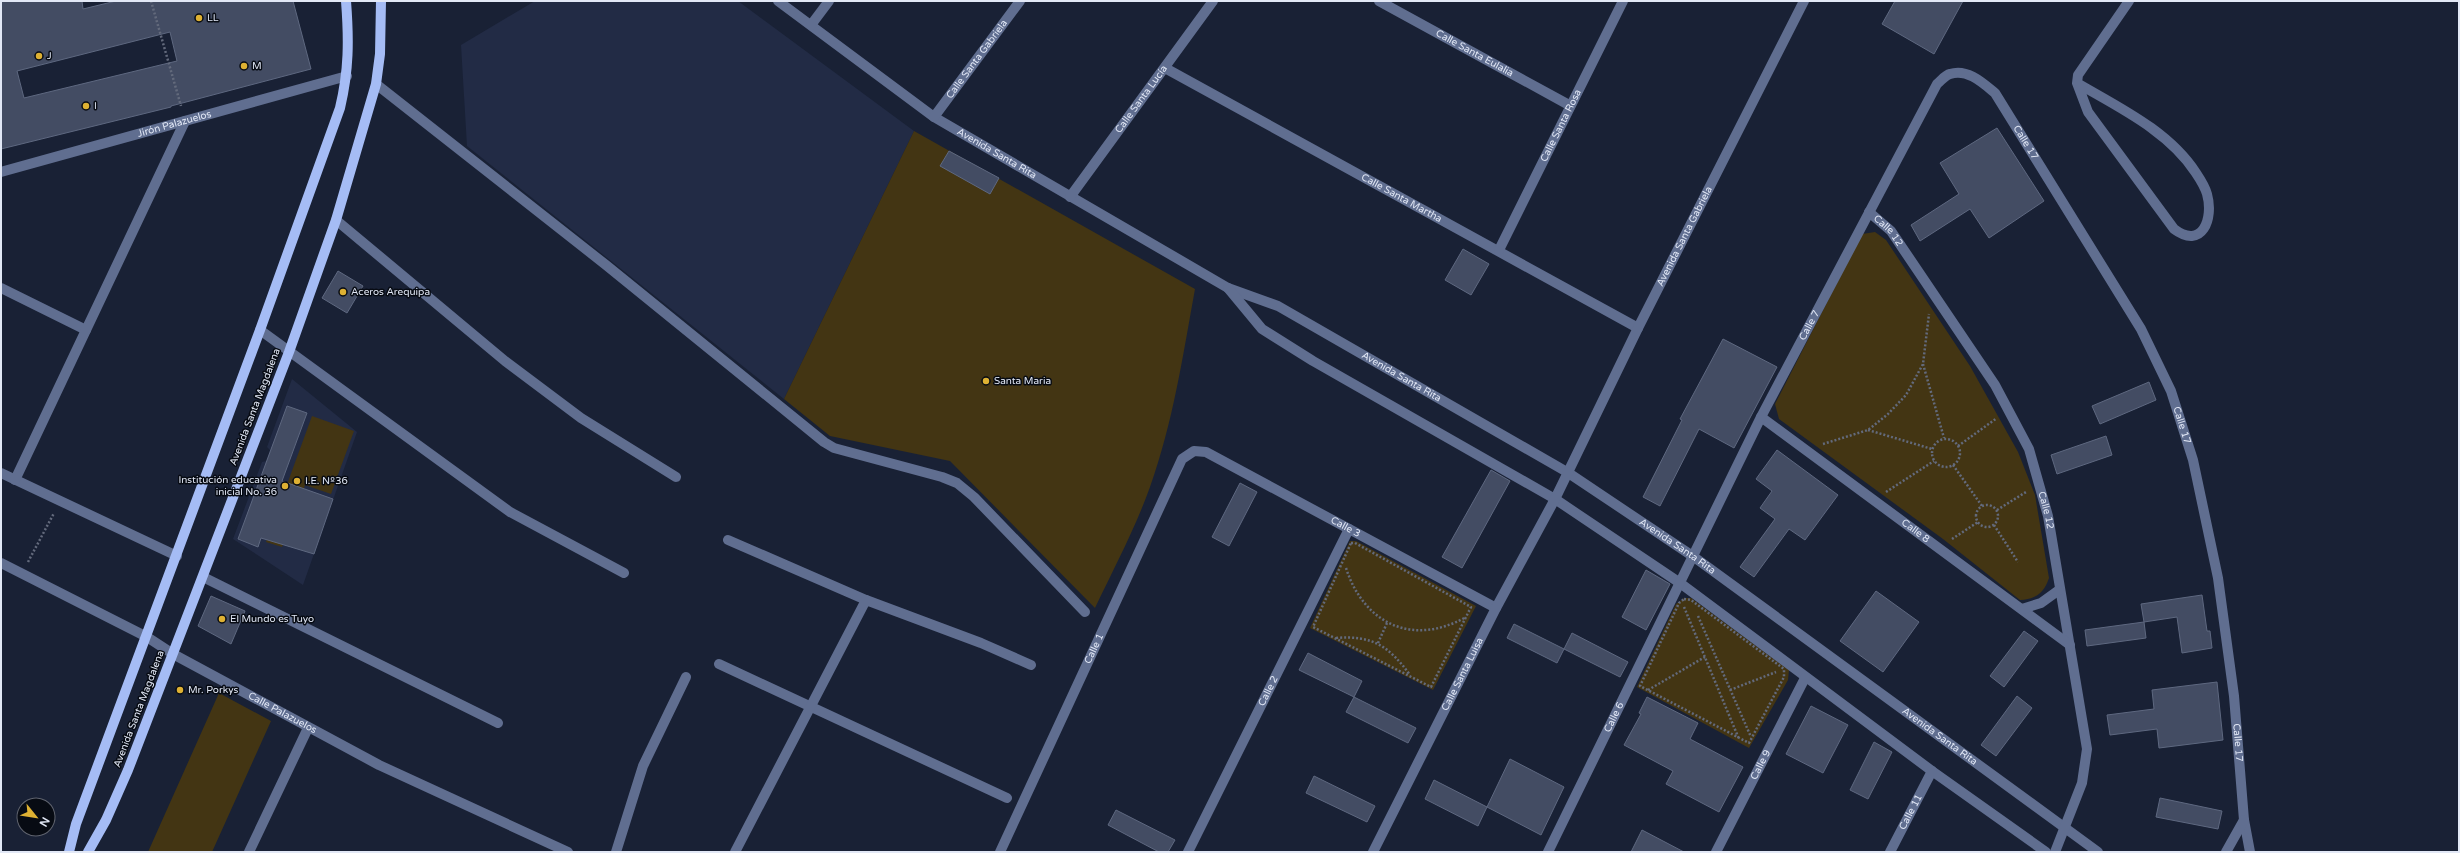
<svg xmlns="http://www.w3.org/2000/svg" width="2460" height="853" viewBox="0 0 2460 853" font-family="'Varela Round',sans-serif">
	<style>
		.built { fill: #222b45 }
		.green { fill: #433513 }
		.building { fill: #434c63; stroke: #5e6880; fill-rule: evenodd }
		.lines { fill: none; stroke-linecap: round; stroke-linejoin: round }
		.path { stroke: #636a7c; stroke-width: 2.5; stroke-dasharray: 2 2; stroke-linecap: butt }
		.minor { stroke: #606e90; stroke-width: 10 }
		.major { stroke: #a5bcf5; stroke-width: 10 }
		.poi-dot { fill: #deb133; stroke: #070b13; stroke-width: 1.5 }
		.labels { text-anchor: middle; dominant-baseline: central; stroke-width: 3; stroke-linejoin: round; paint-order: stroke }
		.poi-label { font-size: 10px; fill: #e2e8f6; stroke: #070b13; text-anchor: start }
		.street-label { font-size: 10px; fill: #e2e8f6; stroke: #070b13 }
	</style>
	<rect width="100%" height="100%" fill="#192135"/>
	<!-- built -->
	<path class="built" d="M535,1H738L914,131L784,399L467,146L461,45Z
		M292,379L357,432L303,585L233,539L262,462L266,461L270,450L267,447Z"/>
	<!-- green -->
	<path class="green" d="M914,131L1195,289C1183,355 1173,423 1150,487C1135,529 1114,568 1095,608L950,461L830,436L784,399Z
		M1875,232L1886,240L1970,366L2018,452L2035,495L2049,578C2044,593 2036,599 2020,600L1943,539L1779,419L1775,404L1862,234Z
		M312,416L354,431L331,494L305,485L282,547L266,542Z
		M1350,541H1356L1476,606L1433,690L1310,628Z
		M1684,598H1691L1789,670L1788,680L1749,748L1637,687L1676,604Z
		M219,693L271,721L212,852H148Z"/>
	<!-- building -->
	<path class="building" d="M1,1H82L83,9L116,1H293L311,69L171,106V107L1,149ZM170,32L177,61L24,98L17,71Z
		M1895,1H1963L1934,54L1882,24Z
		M1997,128L2044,201L1989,238L1970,209L1920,241L1911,225L1959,194L1940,163Z
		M949,151L999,178L990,194L940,166Z
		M1463,249L1489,264L1471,295L1445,280Z
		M338,271L363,286L347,313L322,298Z
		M1723,339L1777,367L1734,448L1699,429L1660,506L1643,497L1682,420L1680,419Z
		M2149,382L2156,400L2100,424L2092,406Z
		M287,406L307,413L282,481L333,499L314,554L261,538L258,547L238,539Z
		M2106,436L2112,455L2057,474L2051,455Z
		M1777,450L1838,495L1805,540L1789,529L1754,577L1740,567L1775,519L1760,508L1772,491L1756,479Z
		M1491,470L1510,481L1462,568L1442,557Z
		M1240,483L1257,492L1229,546L1212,537Z
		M1646,570L1670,584L1646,630L1622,617Z
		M1876,591L1919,622L1883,672L1840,641Z
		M2202,595L2207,631H2210L2212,648L2182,653L2177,617L2144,622L2141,604Z
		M211,596L245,611L231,644L198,626Z
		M2144,622L2146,638L2087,646L2085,630Z
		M1514,624L1564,649L1557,663L1507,638Z
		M2024,631L2038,641L2004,687L1990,676Z
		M1572,633L1628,662L1620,677L1564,649Z
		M1308,653L1362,681L1354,697L1299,670Z
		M2217,682L2223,740L2159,748L2157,729L2110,735L2107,715L2154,709L2152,690Z
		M2017,696L2032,708L1996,756L1981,745Z
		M1354,697L1416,728L1408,743L1346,712Z
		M1647,697L1698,723L1690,739L1743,767L1719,812L1666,784L1673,771L1624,745L1641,714L1639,713Z
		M1811,706L1848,725L1823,773L1786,754Z
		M1874,742L1892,752L1868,799L1850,790Z
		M1510,759L1564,787L1541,835L1487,807Z
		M1314,776L1375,806L1367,822L1306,793Z
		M1434,780L1487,807L1478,826L1425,799Z
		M2160,798L2222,811L2218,829L2156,817Z
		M1116,810L1175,840L1168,852H1159L1108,825Z
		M1642,830L1684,852H1631Z"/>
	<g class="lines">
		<!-- path -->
		<path class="path" d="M151,1L181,106
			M1923,364L1944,438
			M1868,430L1932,449
			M1932 453a14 14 0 1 1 28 0a14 14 0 1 1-28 0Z
			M1823,444L1868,430L1888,414L1906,395L1923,364L1929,314
			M1958,446L1997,418
			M1953,465L1982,506
			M1886,492L1934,461
			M1976 516a11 11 0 1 1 22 0a11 11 0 1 1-22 0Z
			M1997,510L2026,492
			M1994,525L2018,562
			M1952,539L1978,522
			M1351,543H1355L1471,607L1431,687L1313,627Z
			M28,562L54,513
			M1346,568C1364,624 1413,647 1466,617
			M1684,599L1691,600L1784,669V677L1749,743L1640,686L1679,603Z
			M1684,607L1739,739
			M1698,616L1751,737
			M1336,638C1372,635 1389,646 1410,675
			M1378,643L1387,623
			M1648,690L1705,657
			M1730,690L1776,672"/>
		<!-- minor -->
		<g class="minor">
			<path id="s1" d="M778,1L934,117L1228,288L1278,306L1567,472L1694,557L2098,852"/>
			<path id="s2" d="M1379,1L1569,105"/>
			<path d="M811,25L829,1"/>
			<path id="s3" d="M1165,68L1638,328"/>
			<path d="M2077,83C2118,107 2169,131 2196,173C2200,179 2205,187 2207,194C2214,219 2202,250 2174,229L2088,112L2077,83L2078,75L2129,1"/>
			<path d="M376,84L606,265L824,442L834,448L942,477L957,483L974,497L1085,612"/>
			<path id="s4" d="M934,117L1020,1"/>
			<path id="s5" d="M1,172L347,76"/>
			<path id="s6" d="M1070,197L1213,1"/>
			<path id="s7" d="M1869,212L1891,231L1995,385L2029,449L2048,516L2087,749L2082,783L2055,852"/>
			<path d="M336,220L505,361L581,418L676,477"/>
			<path id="s8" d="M1499,250L1623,1"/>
			<path d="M1,288L86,330"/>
			<path d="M1228,288L1262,329L1313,361L1555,499L1680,583L1932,771L2046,852"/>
			<path d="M260,330L510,512L624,573"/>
			<path id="s9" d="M1761,417L2070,645"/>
			<path d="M1,473L177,556"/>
			<path d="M15,480L185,121"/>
			<path d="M728,540L866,600"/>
			<path id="s10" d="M1,563L147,637L173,654L379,765L568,852"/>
			<path d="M203,577L498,723"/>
			<path d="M2022,609L2041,603L2059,590"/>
			<path d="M719,664L1007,798"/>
			<path d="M249,852L308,728"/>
			<path d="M616,852L643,766L686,677"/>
			<path d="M735,852L866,600L981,643L1031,665"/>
			<path id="s11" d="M1000,852L1182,459L1194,451L1206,452L1496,608"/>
			<path id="s12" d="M1188,852L1349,529"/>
			<path id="s13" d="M1373,852L1496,608L1555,499L1638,328L1804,1"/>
			<path id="s14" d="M1548,852L1761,417L1937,84C1941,81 1945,75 1950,74C1967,68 1983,83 1995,93L2141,329L2171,391L2193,460L2218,578L2234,696L2244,820L2250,852"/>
			<path id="s15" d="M1716,852L1805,678"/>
			<path id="s16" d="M1890,852L1932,771"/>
			<path d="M2226,852L2244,820"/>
		</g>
		<!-- major -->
		<path class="major" d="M69,852L76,824L260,330L340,108C349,70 349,40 346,1
			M88,852L106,820L128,770L289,352L336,220L376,84L380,54L381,1"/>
	</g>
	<!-- markers -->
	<g class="poi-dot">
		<circle cx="199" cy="18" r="4"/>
		<circle cx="39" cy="56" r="4"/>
		<circle cx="244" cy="66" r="4"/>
		<circle cx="86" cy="106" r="4"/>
		<circle cx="343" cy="292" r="4"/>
		<circle cx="986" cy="381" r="4"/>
		<circle cx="297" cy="481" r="4"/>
		<circle cx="285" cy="486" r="4"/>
		<circle cx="222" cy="619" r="4"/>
		<circle cx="180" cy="690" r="4"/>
	</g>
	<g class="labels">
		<!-- poi labels -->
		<g class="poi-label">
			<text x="207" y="18">LL</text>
			<text x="47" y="56">J</text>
			<text x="252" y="66">M</text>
			<text x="94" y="106">I</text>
			<text x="351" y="292">Aceros Arequipa</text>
			<text x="994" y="381">Santa Maria</text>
			<text x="277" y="480" text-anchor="end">Institución educativa<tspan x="277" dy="12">inicial No. 36</tspan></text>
			<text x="305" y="481">I.E. Nº36</text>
			<text x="230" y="619">El Mundo es Tuyo</text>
			<text x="188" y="690">Mr. Porkys</text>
		</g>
		<!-- street labels -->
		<g class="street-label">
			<text stroke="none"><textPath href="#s2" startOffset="109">Calle Santa Eulalia</textPath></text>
			<text stroke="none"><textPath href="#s4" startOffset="72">Calle Santa Gabriela</textPath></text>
			<text stroke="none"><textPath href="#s6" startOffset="121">Calle Santa Lucía</textPath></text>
			<text stroke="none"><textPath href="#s5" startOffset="180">Jirón Palazuelos</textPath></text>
			<text stroke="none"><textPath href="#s8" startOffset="139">Calle Santa Rosa</textPath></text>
			<text stroke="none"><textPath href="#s14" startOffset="987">Calle 17</textPath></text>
			<text stroke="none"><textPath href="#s1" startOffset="267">Avenida Santa Rita</textPath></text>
			<text stroke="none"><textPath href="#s3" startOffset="270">Calle Santa Martha</textPath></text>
			<text stroke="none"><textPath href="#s7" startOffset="27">Calle 12</textPath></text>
			<text stroke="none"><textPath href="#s13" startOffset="690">Avenida Santa Gabriela</textPath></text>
			<text stroke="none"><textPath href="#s14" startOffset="588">Calle 7</textPath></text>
			<text stroke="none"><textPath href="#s1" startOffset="730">Avenida Santa Rita</textPath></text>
			<text transform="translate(255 407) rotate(-69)">Avenida Santa Magdalena</text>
			<text stroke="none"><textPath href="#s14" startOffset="1311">Calle 17</textPath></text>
			<text stroke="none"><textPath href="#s7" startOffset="351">Calle 12</textPath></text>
			<text stroke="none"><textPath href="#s11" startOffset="618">Calle 3</textPath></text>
			<text stroke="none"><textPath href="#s9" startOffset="192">Calle 8</textPath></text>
			<text stroke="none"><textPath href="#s1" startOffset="1054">Avenida Santa Rita</textPath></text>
			<text stroke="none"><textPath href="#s11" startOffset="224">Calle 1</textPath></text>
			<text stroke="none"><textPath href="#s13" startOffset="199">Calle Santa Luisa</textPath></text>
			<text stroke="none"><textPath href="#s12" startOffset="180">Calle 2</textPath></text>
			<text transform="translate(139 709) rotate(-69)">Avenida Santa Magdalena</text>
			<text stroke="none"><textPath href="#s10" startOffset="319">Calle Palazuelos</textPath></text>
			<text stroke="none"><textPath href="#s14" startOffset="150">Calle 6</textPath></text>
			<text stroke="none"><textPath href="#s1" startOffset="1378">Avenida Santa Rita</textPath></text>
			<text stroke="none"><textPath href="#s14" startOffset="1634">Calle 17</textPath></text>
			<text stroke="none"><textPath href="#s15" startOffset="98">Calle 9</textPath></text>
			<text stroke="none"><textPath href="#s16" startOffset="45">Calle 11</textPath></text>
		</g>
	</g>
	<!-- border -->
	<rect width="2460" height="853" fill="none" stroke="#e2e8f6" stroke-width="4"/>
	<!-- north arrow -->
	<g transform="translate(36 817) rotate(120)"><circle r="19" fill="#070b13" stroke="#5f636e"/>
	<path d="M0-3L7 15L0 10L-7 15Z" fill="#deb133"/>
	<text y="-6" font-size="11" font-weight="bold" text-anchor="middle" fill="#e2e8f6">N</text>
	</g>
</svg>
